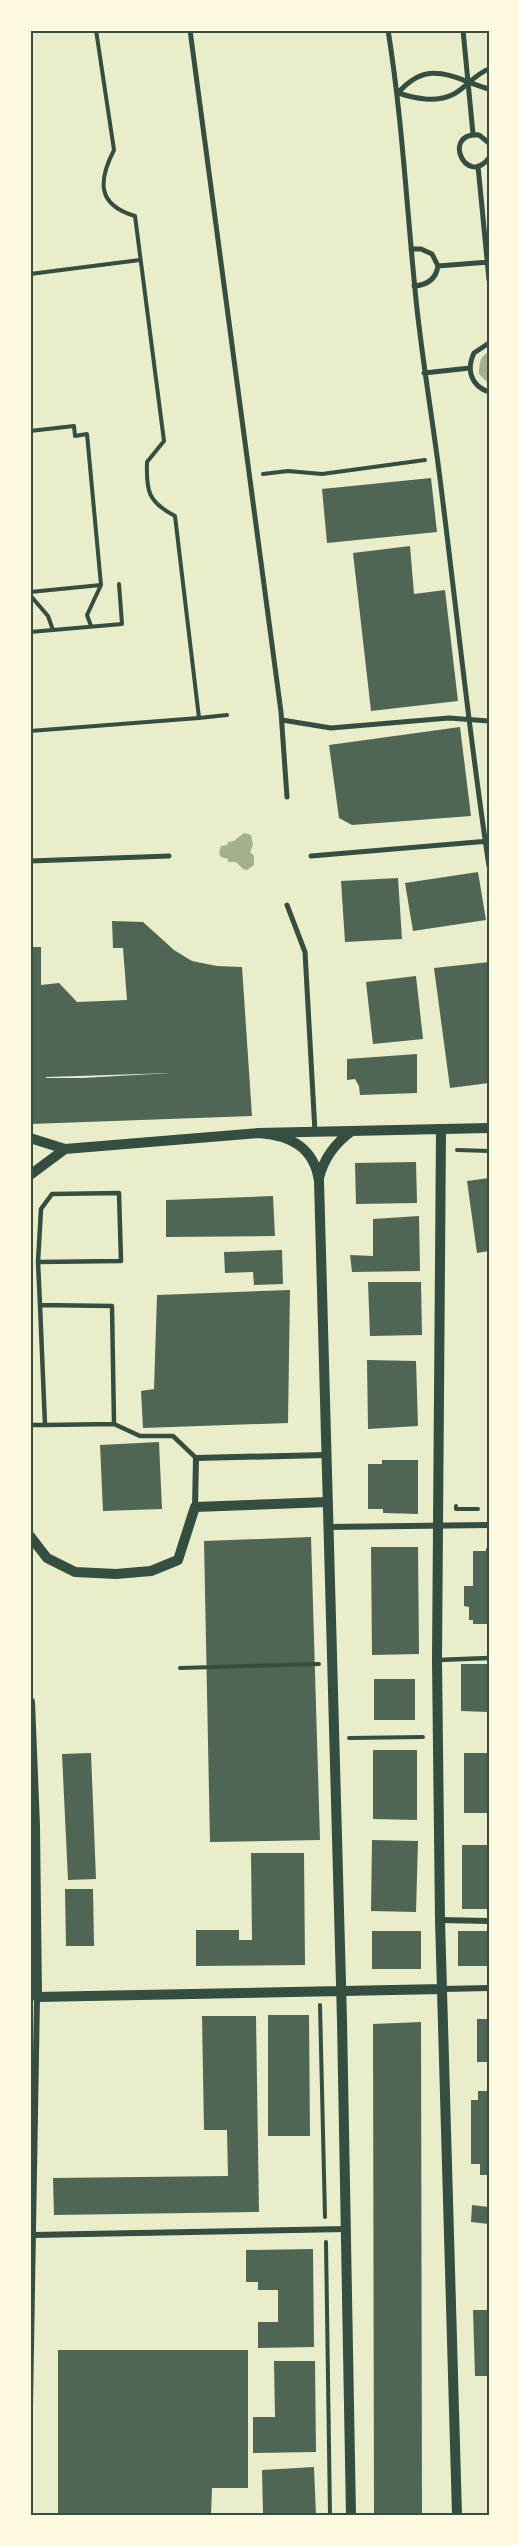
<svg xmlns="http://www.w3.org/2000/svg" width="519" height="2545" viewBox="0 0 519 2545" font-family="Montserrat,sans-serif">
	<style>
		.water { fill: #a3b18a }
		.building { fill: #4f6655; fill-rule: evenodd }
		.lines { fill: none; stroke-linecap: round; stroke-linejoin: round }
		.path { stroke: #344e41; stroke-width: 4 }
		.service { stroke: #344e41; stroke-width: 4.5 }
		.pedestrian { stroke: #344e41; stroke-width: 5 }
		.minor { stroke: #344e41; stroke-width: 6 }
		.tertiary { stroke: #344e41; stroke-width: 10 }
		.neatline { fill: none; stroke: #344e41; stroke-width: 2 }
	</style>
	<rect width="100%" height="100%" fill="#e9edc9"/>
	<!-- water -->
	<path class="water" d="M489,352V380L487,382L479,374C479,365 480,355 489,352Z
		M244,833L251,835L253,845L250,852L254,856V865L247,870L243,869L236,862H228V859L221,857L219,853L221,846L227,845L228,842L234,841Z"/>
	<!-- building -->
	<path class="building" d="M431,478L437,532L327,543L322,489Z
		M410,546L414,594L445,590L458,701L371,711L353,553Z
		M460,727L471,816L352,825L339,818L329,745Z
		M478,872L486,920L413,931L405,883Z
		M398,878L402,939L345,942L341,881Z
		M112,921L143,922L174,950L192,961L217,966L242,967L252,1116L30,1124V947H41V985L59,983L77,1002L127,1000L123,948H113ZM170,1073L83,1078H46V1077Z
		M489,962V1083L450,1088L434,968Z
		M416,976L423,1039L373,1044L366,982Z
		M417,1054V1093L360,1095L359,1086L355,1079L347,1080V1059Z
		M416,1162L417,1203L356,1204L355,1163Z
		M489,1178V1251L477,1253L467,1181Z
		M273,1196L275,1236L166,1237V1200Z
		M419,1216L420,1271L352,1272L350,1255L373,1256V1219Z
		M282,1250L283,1284L254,1285L253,1272L225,1273L224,1252Z
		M368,1282H421L422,1335L370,1336Z
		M290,1290L288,1423L143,1428L141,1391L154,1389L157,1295Z
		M367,1360L416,1361L418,1426L368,1429Z
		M159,1442L162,1509L103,1511L100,1445Z
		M382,1460H418V1514L383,1513V1509H368V1464H382Z
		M311,1537L320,1840L210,1842L204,1541Z
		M371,1547H418L419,1654L372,1655Z
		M486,1548L489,1549V1624H473V1620H469V1607L464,1606V1586H473V1551H486Z
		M461,1664H489V1712L461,1711Z
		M374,1679H415V1720H374Z
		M373,1750H417V1820L373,1819Z
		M91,1753L96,1879L68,1880L62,1754Z
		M464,1753H489V1813H464Z
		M372,1840L418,1841L416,1912L371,1911Z
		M462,1845H489V1909H462Z
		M251,1853H304L305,1965L196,1966V1930H239V1940H252Z
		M65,1889H93L94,1946H66Z
		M372,1931H421V1969H372Z
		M458,1931H489V1966H458Z
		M268,2015H309L310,2136H268Z
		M202,2016H256L259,2212L54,2215L53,2178L228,2176L227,2130H204Z
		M477,2019H489V2062H477Z
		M421,2022L422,2515H374L373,2024Z
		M478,2091H489V2175H480V2164H471V2100H478Z
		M472,2205L489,2207V2224L471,2222Z
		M313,2249L314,2347L258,2348V2322H278V2290H258V2282H246V2250Z
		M473,2310H489V2376H475Z
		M58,2350H248V2488H212L211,2515H58Z
		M274,2361H315L316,2452L253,2453V2417H275Z
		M314,2467L316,2515H263L262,2470Z"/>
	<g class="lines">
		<!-- path -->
		<path class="path" d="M96,30L114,150C98,181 97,205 135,216L164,441L147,462C146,491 148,502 175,516L199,718L227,715
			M30,274L140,260
			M30,431L74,426L75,436L87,434L101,585
			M263,474L288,471L322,474L425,460
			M30,592L101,585L87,615L91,626
			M30,595L48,616L53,630L122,624L119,584
			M30,632L53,630
			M30,731L199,718
			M457,1150L489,1151
			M456,1506V1509H478
			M180,1668L319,1664
			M349,1738L423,1737
			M320,2005L325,2217
			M326,2242L330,2515"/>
		<!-- service -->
		<path class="service" d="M119,1193L121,1261L38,1262L41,1209L52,1194Z
			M38,1262L40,1305
			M40,1305L112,1306L114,1424L45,1425Z
			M114,1424L140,1436H173L196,1458
			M30,1425H45
			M438,1660L489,1658"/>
		<!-- pedestrian -->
		<path class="pedestrian" d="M190,30L281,712L287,797
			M388,30C403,123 407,216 417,309C423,363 432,417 439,471C456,603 469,735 489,866
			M463,30L473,134
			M489,69C475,74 467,87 454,94C436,103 417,99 398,93C429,57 453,79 489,89
			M489,143L479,135C441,132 466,188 489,158
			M478,166L489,280
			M411,249H421L432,254L438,266C436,279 428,285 414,286
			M438,266L489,262
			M489,343L474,353C466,370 471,386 489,392
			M424,373L470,368
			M282,720L331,728L449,718L489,721
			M311,856L489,841
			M30,861L169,856
			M287,905L305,952L315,1132"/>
		<!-- minor -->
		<path class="minor" d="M195,1507L196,1458L326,1455
			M328,1527L489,1525
			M440,1920L489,1921
			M443,1989L489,1988
			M30,1997H37L30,2406
			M33,2235L347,2229"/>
		<!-- tertiary -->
		<path class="tertiary" d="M441,1129L437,1660L440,1920L457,2515
			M258,1133C290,1135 314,1147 319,1181L342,2020L351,2515
			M30,1138L65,1149L258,1133L489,1128
			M30,1175L65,1149
			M319,1178C324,1158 335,1143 352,1131
			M30,1536L47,1558L75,1572L116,1574L151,1571L178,1560L195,1507L328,1502
			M30,1702L35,1826L37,1997L443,1989"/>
	</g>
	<!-- border -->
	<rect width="519" height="2545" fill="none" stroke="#fefae0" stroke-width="63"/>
	<rect x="32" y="32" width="456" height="2482" class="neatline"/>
</svg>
